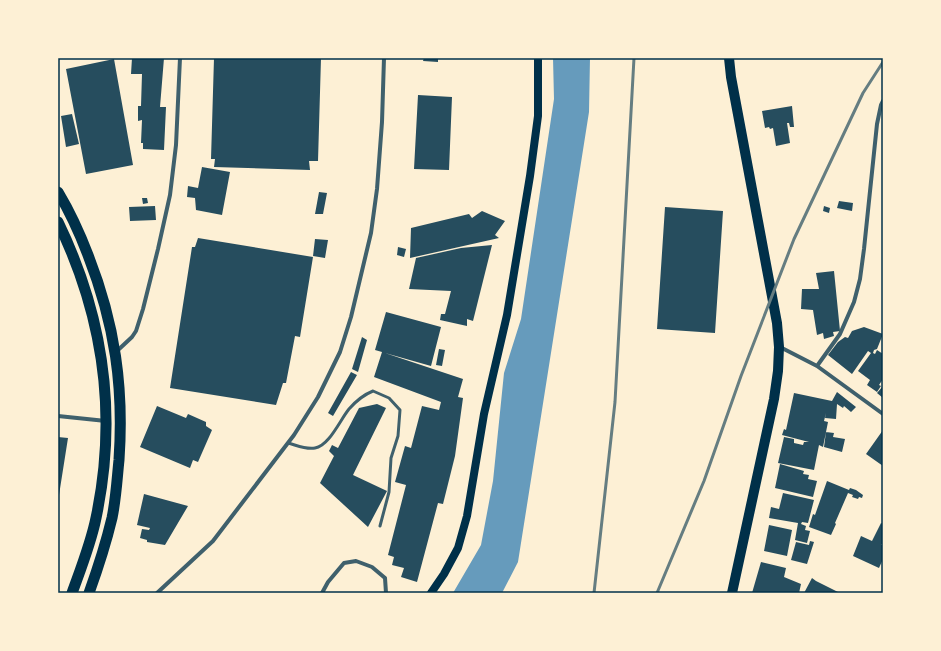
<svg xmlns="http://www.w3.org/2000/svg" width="941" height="651" viewBox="0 0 941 651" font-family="'PT Sans',sans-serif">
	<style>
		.water { fill: #669bbc }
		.building { fill: #264d5e }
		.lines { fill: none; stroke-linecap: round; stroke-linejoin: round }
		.service { stroke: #3f606c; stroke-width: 3 }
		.minor { stroke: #3f606c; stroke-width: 4 }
		.secondary { stroke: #003049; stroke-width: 8 }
		.primary { stroke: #003049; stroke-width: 10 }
		.trunk { stroke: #003049; stroke-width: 11 }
		.rail { stroke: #657d81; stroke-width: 3 }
		.neatline { fill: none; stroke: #003049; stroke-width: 1.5 }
	</style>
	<rect width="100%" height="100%" fill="#fdf0d5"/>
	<!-- water -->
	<path class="water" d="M553,58H590L589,112L518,562L502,593H453L481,545L493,481L504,373L521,319L554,99Z"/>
	<!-- building -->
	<path class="building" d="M132,58H164L160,107H166L164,150L143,149V143H141L142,120L138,121V106H141L142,74H131Z
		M214,58H321L318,161H309L310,170L214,167L215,159H211Z
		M424,58H438V62L423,61Z
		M114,59L133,165L86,174L66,69Z
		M418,95L452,97L449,170L414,169Z
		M792,106L794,127H790L789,123H787L790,143L776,146L773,128L770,129L769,127L765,128L762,111Z
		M72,114L79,144L66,147L61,116Z
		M202,167L230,172L222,215L196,210L195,198L187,197L188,186L198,188Z
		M319,192L327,193L323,214H315Z
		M142,198H147L148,203L143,204Z
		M839,201L853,203L852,211L837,208Z
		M155,206L156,220L130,221L129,207Z
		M824,206L830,208L829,213L823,211Z
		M665,207L723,211L715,333L657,329Z
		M482,211L505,221L495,235L499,238L410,258L411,228L469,214L472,218Z
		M198,238L313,257L300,337L295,336L286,383H283L276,405L170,388L192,247H195Z
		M315,239L328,240L325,258L313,256Z
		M492,245L473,321L467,319V326L440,320L441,314H445L451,291L409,289L416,258L461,248Z
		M398,247L406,249L404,257L397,255Z
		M834,271L840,331L833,332L834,336L824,339L823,333L817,335L813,310L801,309L802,289H819L816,273Z
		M386,312L441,327L431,366L385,353L463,379L458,397L463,398L455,456L443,504L438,503L417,582L401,577L404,568L392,565L394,557L388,555L406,485L395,482L405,446L411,448L422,406L439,410L441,402L374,377L382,352L375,350Z
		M864,327L883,334L877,349L874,350L873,353L875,354L877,350L883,354V379L879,385L881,386L877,392L867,385L870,380L858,371L871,353L868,351L852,374L828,355L838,342L845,337L848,338L852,331Z
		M362,337L367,340L358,372L352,369Z
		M439,349L445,350L442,366L436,365Z
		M351,372L357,375L333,416L328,413Z
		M883,386V398L877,393Z
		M837,392L856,407L851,412L844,406L843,408L837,404L836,419L825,418L826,413L824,421L828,422L823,447L819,445L814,470L778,463L784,437L794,439V443L803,445L804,442H809L782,435L784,429L786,430L794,393L832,401Z
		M377,404L386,408L353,475L387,491L368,527L320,483L334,456L329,451L332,445L338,448L359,408Z
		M157,406L186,418L188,414L206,422V426L212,430L198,462L193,460L190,468L140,447Z
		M883,430V466L866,454Z
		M826,432L834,433L833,437L845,439L842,452L824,447Z
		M58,437L68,438L59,495H58Z
		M780,464L804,471L803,474L809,475L808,479L817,481L813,497L775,488Z
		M827,481L849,490L850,488L856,490L863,495L862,498L859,497L858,499L852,497L853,495L848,493L835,523L836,524L831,535L809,527L813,514L815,515Z
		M783,493L814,500L808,523L802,522L801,524L806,526L805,530L810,531L807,543L795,540L798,523L769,518L771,507L779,509Z
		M144,494L188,506L165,545L147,542V540L140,538L142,529L149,530L150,528L137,525Z
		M881,523L883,524V543L881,545H883V559L879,568L853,556L861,536L872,541Z
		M769,525L792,530L787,556L764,551Z
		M810,541L814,542L807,564L791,560L796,542L809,545Z
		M761,562L786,568L784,577L801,584L799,593H752Z
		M812,578L816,581L840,593H804Z"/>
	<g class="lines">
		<!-- service -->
		<path class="service" d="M288,443C296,445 306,450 315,448C329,446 340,420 349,409C356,401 363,395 373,391L389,398L400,410L398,436L391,458L389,492L380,526"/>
		<!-- minor -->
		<path class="minor" d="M780,347L817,366L883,414
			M117,351L132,337L136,331L143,309L158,249L170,195L176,145L180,58
			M817,366L840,334L854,302L860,279L864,249L877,124L881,105L883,101
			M58,416L106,421
			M157,593L213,541L294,435L318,397L340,352L351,317L371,233L377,189L382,122L384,58
			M322,593L328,582L344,563L356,561L372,567L385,578L386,593"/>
		<!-- secondary -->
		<path class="secondary" d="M431,593L444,574L458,548L467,516L484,414L507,315L530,176L538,116V58"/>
		<!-- primary -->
		<path class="primary" d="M729,58L731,77L777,323L779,347L778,371L774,399L732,593"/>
		<!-- trunk -->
		<path class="trunk" d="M58,192C70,212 80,234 88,255C115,324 124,387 119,460C117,479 116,499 112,518C106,543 98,568 89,593
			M58,222C104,317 118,414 96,518C91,543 81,568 72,593"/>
		<!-- rail -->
		<path class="rail" d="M594,593L615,402L634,58
			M657,593L704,481L741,376L794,239L863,93L883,62"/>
	</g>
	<!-- border -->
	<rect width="941" height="651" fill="none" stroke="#fdf0d5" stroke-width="118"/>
	<rect x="59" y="59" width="823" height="533" class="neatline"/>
</svg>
